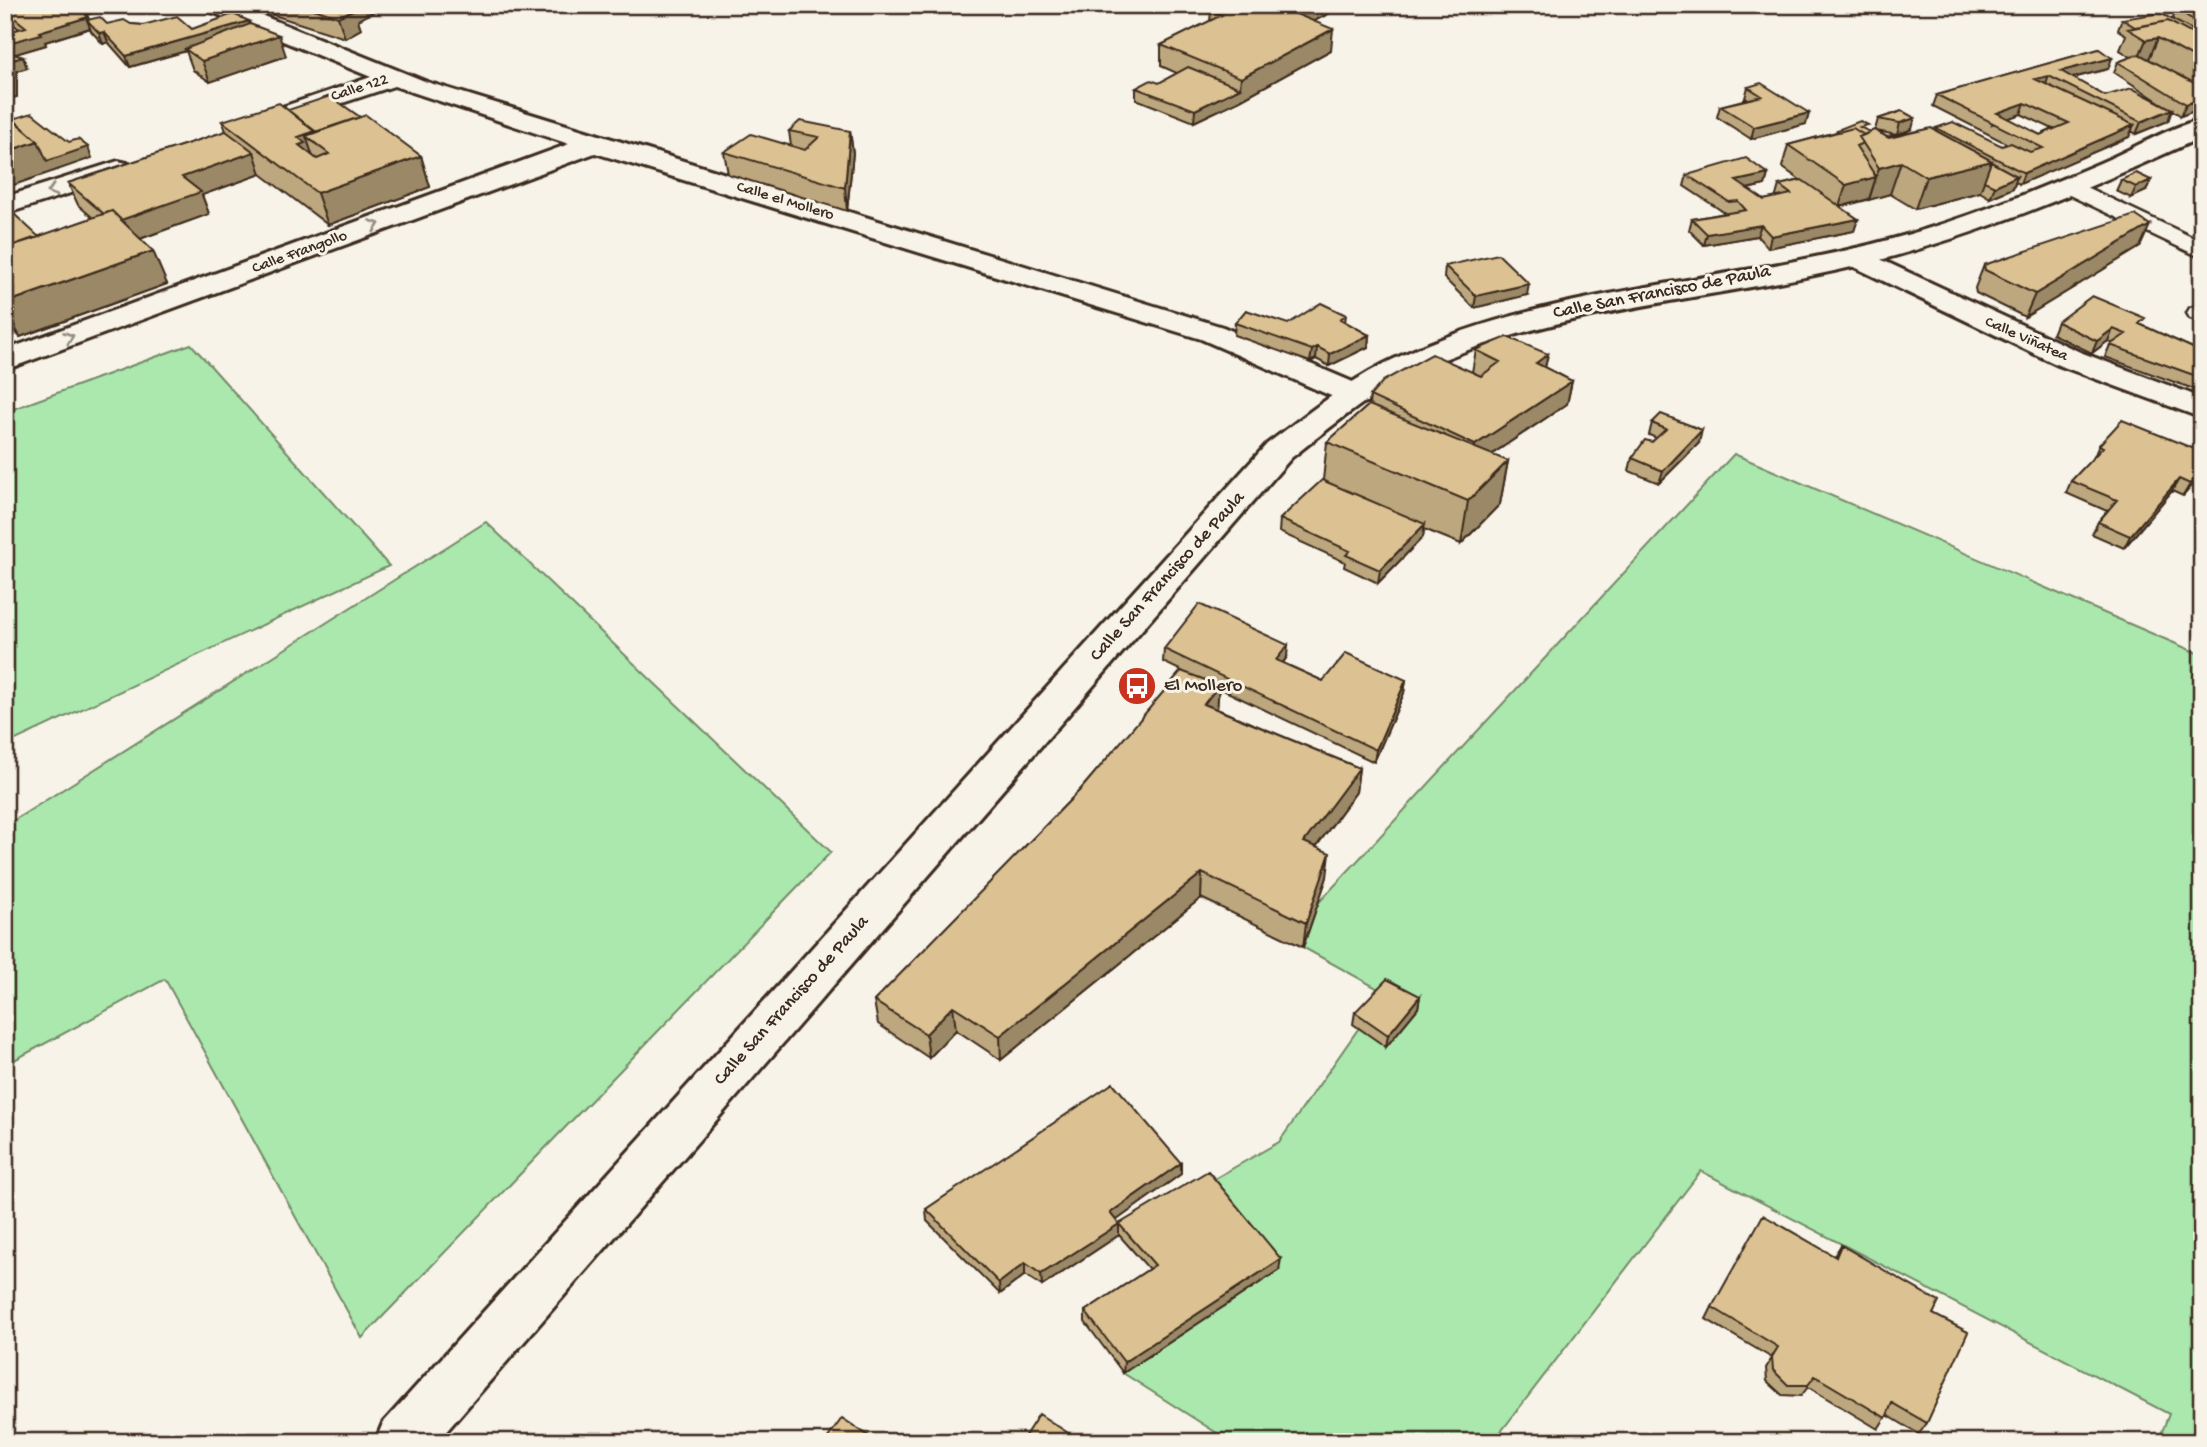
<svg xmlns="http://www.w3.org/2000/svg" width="2207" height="1447" viewBox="0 0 2207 1447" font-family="'Gochi Hand',sans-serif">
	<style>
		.green { fill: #abe8ae; stroke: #738966; stroke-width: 2 }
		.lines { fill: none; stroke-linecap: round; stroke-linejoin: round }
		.service-casing { stroke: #3b2a1e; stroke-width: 5 }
		.minor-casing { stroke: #3b2a1e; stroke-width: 6 }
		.secondary-casing { stroke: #3b2a1e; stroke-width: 6 }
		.service { fill: #f7f3e8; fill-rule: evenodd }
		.minor { fill: #f7f3e8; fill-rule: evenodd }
		.secondary { fill: #f7f3e8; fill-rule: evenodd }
		.wall { fill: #bda77e; stroke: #3b2a1e; stroke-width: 2; fill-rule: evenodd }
		.shaded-wall { fill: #9a8866; stroke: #3b2a1e; stroke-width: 2 }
		.building { fill: #dcc292; stroke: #3b2a1e; stroke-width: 2; fill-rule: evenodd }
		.oneway { stroke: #998e83 }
		.labels { text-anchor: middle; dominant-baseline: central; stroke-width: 6; stroke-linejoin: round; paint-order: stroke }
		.far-street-label { font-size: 16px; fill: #3b2a1e; stroke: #f7f3e8 }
		.street-label { font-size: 19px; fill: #3b2a1e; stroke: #f7f3e8 }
		.poi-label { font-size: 19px; fill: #3b2a1e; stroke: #f7f3e8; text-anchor: start }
	</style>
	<rect width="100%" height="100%" fill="#f7f3e8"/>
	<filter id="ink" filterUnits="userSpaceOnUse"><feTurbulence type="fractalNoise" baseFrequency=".0143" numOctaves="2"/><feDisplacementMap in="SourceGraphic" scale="14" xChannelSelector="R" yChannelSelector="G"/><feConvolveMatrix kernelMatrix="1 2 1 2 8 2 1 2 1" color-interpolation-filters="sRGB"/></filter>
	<g filter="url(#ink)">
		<!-- green -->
		<path class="green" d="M191,344L389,566L5,745V412Z
			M1734,454L2202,655V1442H2158L2169,1414L1701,1171L1493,1442H1231L1123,1373L1279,1270L1207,1183L1279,1142L1384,992L1286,938Z
			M486,522L831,852L362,1338L165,979L5,1065V826Z"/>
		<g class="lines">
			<!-- service casing -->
			<g class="service-casing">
				<path id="service" d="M2071,180L2202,242V258L2063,192L2060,187L2063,182Z
					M2202,305V320L2190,318L2187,313L2190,308Z"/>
			</g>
			<!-- minor casing -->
			<g class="minor-casing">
				<path id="minor" d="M204,5H236L427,82L1223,327L1367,388L1372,395L1367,402L1356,404L1345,402L1201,339L595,153L5,370V350L569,144L394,86L294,119H276L272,114L276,109L371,77L207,10Z
					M118,161L127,163L131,169L127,175L5,214V197Z
					M1856,248L2080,352L2202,398V418L2058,365L1846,263L1842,257L1846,251Z"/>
			</g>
			<!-- secondary casing -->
			<g class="secondary-casing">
				<path id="secondary" d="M2202,119V137C2090,188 1979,236 1860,265C1712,301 1557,306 1417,371C1371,393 1331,427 1291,458L437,1442H375L383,1423L1267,444C1308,414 1348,380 1394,359C1551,285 1727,284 1892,239C1963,220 2032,192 2100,163C2133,149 2167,128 2202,119Z"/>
			</g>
			<!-- service -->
			<use href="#service" class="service"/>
			<!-- minor -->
			<use href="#minor" class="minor"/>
			<!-- secondary -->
			<use href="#secondary" class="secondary"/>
		</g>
		<!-- wall -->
		<path class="wall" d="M268,5H386L358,20L361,29L345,38L270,14Z
			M1237,8L1328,14L1314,21L1331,50L1240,100L1194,122L1136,99V88L1159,83L1177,73L1161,66V45L1210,21L1211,11Z
			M2177,9L2202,15V108L2181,116L2172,110L2168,121L2136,134L2132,131L2129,137L2020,184L2015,182L2013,188L1990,198L1980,192L1915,209L1890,194L1840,207L1858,219L1854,231L1768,248L1757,236L1704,245L1689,230L1692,219L1725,213L1684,186L1687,175L1768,174L1765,185L1748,189L1764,200L1777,197L1776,196L1779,185L1800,180L1782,167L1788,145L1836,132L1837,130H1866L1870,132L1875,130L1878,119L1902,111L1912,129L1897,135L1876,131L1887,137L1918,131L1935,130L1936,128L2002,146L2008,144L1933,106L1937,95L2099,49L2108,69L2073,78L2105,96L2164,105L2114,72L2118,62L2131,57L2120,50L2126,35L2118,30L2122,19L2172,20ZM2021,114L2053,129L2040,135L2008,118Z
			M6,11L92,13L86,15L89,20L107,24H131L192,29L249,24L286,56L210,82L193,70L186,51L130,67L108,42L103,44L91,31L90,28L45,42L46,45L14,54L23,57L27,68L17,71V97L5,99V33L19,29L11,22Z
			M1748,87L1809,113L1806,124L1751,139L1717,117L1720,106L1747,99L1745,98Z
			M288,110L360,117L421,156L430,187L328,225L261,174L202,195L209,214L140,239L167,284L20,337L5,321V217L39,237L93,218L78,205L68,183L226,131L222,121Z
			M789,131H850L853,153L847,211L728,174L724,152L791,146Z
			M2121,180H2151L2146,191L2131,198L2116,191Z
			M2140,247L2025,317L1976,293L1975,288L1984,265Z
			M1445,266L1527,295L1474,308L1444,278Z
			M1346,315L1345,322L1369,335L1368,347L1329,366L1316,359L1310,362L1234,335L1235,323L1288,324Z
			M2057,322L2142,325L2195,349L2202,343V392L2105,357L2110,345L2113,343L2108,341L2092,353L2052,334Z
			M1476,350L1548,354L1545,367L1572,381L1567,404L1491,455L1508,461L1500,504L1461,544L1424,529L1423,537L1378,583L1344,567L1345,562L1279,532L1280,519L1323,480L1327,442L1369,405L1370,396L1472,372Z
			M1652,423L1699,443L1659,483L1629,471L1632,458L1656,438L1649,435Z
			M2099,445L2202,474L2183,496L2172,491L2124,548L2092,534L2098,522L2107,511L2066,493L2071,481L2094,457Z
			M1164,649L1287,657L1283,663L1323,681L1406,680L1404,693L1374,762L1219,688L1217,709L1359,768L1356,792L1316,847L1327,877L1303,947L1201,898L1001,1060L956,1030L929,1058L878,1024L874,1001L1081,789L1182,671L1163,662Z
			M1420,996L1418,1008L1386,1047L1353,1024L1355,1012Z
			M1181,1174L1116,1220L1119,1224V1235L1042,1286L1025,1275L1000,1294L927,1221L926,1209Z
			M1119,1224L1279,1270L1123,1373L1085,1322V1311L1149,1269L1119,1235Z
			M1841,1245L1927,1423L1919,1434L1887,1415L1878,1429L1808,1387L1801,1396L1782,1395L1767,1381L1766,1368L1772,1358L1706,1319L1712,1307L1834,1256Z"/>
		<!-- shaded-wall -->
		<path class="shaded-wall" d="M78,5H88L92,13L82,16Z
			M342,5H386L358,20L361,29L345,38L338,17Z
			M1306,5H1329L1328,14L1290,33L1291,12Z
			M88,17L90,23L87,20L90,28L45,42L46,45L9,56L5,48V44L39,32Z
			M249,21L252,32L185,49L186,51L130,67L126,56Z
			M1333,29L1331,50L1240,100L1194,122L1195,110L1240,88L1241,78Z
			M104,32L108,42L103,44L99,33Z
			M279,35L286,56L210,82L202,61Z
			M2158,38L2149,59L2137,61L2146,40Z
			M23,57L27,68L17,71V97L5,99V87L12,60Z
			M2112,58L2108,69L2060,81L2061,71Z
			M2049,76L2045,87L2035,79Z
			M2202,99V108L2181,116L2186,104Z
			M2025,103L2021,114L1992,124L1997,113Z
			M2172,109L2168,121L2136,134L2141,122Z
			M1809,113L1806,124L1751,139L1754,127Z
			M1915,118L1912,129L1897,135L1900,123Z
			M2134,125L2129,137L2020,184L2024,173Z
			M315,131L320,147L306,136L316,166L310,177L298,137Z
			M850,131L853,153L847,211L845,188Z
			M38,141L88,147L92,158L5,188V152Z
			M254,152L261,174L202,195L209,214L123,245L113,222L182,177Z
			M421,156L430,187L328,225L317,193Z
			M1992,161L1980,192L1915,209L1926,177Z
			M1901,162L1890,194L1869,200L1879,168Z
			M1768,174L1765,185L1732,192L1736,181Z
			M2017,176L2013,188L1990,198L1995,186Z
			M1876,177L1869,199L1839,207L1846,185Z
			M2151,180L2146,191L2131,198L2136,187Z
			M1858,219L1854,231L1768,248L1771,236Z
			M1761,225L1757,236L1704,245L1707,234Z
			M2150,225L2140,247L2025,317L2035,294Z
			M153,251L167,284L20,337L5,307V303Z
			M1529,284L1527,295L1474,308L1476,296Z
			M2113,329L2108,341L2092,353L2097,341Z
			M1369,335L1368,347L1329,366L1330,354Z
			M1317,347L1316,359L1310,362L1312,350Z
			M1548,354L1543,377L1536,363Z
			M1572,381L1567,404L1471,468L1475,445Z
			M1702,430L1699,443L1659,483L1663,471Z
			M1508,461L1500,504L1461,544L1468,501Z
			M2202,470V474L2183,496L2190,484Z
			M2179,479L2172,491L2124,548L2130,536Z
			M1425,524L1423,537L1378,583L1380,570Z
			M1288,645L1287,657L1275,673L1276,660Z
			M1406,680L1404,693L1374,762L1376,750Z
			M1219,685L1217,710L1204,704Z
			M1359,768L1356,792L1302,866L1304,842Z
			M1330,853L1327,877L1303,947L1306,923Z
			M1202,873L1201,898L1001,1060L1000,1036Z
			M1420,996L1418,1008L1386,1047L1388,1035Z
			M953,1006L956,1030L929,1058L926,1034Z
			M1181,1163V1174L1110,1225V1213Z
			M1119,1224V1235L1042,1286L1041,1274Z
			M1281,1259L1279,1270L1123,1373L1124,1362Z
			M1025,1263V1275L1000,1294L999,1283Z"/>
		<!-- building -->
		<path class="building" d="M25,5H78L88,17L39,32L41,34L5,44V33L26,27L6,11Z
			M302,5H344L355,9L338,17Z
			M1223,5H1231L1237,8L1243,5H1306L1291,12L1333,29L1241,78L1161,45L1222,15L1211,11Z
			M2191,8L2202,15V26L2177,9Z
			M2160,13L2202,35V39L2168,21L2135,27L2122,19Z
			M233,14L249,21L126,56L104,32L99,33L87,20L100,17L107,24L124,20L131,24L143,25L177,16L192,29Z
			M2168,21L2202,39V62L2158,38L2146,40L2128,29Z
			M250,24L279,35L202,61L185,49Z
			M2099,49L2112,58L2061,71L2105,96L2132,88L2172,109L2141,122L2049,76L2035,79L2134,125L2024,173L1936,128L1953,122L2002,146L2011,143L2030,152L2043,148L1937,95ZM2025,103L2069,123L2040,135L1997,113Z
			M5,51L23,57L12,60V86L5,87Z
			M2139,54L2202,87V99L2186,104L2118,62Z
			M1188,67L1240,88L1195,110L1136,88L1151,80L1159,83Z
			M1761,83L1809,113L1754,127L1720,106L1762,96L1748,87Z
			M330,96L360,117L315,132L288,110Z
			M279,103L315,131L298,137L305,143L299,145L317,159L329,154L306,136L366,115L421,156L317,193L222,121Z
			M1902,111L1915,118L1900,123L1878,119Z
			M5,113L38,141L5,152Z
			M32,113L69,142L78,139L88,147L47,161L38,141L13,119Z
			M800,121L850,131L845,188L724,152L751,134L805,150L819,137L789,131Z
			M1860,121L1868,125L1860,127L1870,132L1864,135L1853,128L1839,132L1837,130Z
			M1853,128L1864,135L1859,137L1863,143L1856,146L1876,177L1846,185L1788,145Z
			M1931,128L1992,161L1926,177L1901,162L1879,168L1859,137L1874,130L1889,138Z
			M226,131L254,152L182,177L201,192L121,220L112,211L104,214L68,183Z
			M1899,134L1902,135L1889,138L1887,137Z
			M1746,158L1768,174L1736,181L1764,200L1791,194L1779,185L1802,180L1858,219L1771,236L1761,225L1707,234L1692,219L1746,210L1738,201L1729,202L1687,175Z
			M1991,162L2017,176L1995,186L1984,181Z
			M2136,173L2151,180L2136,187L2121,180Z
			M112,211L153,251L5,303V248Z
			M14,214L39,237L5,248V217Z
			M2135,215L2150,225L2035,294L1985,270L1984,265Z
			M1498,254L1529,284L1476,296L1445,266Z
			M2092,296L2145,318L2139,324L2195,349L2202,343V378L2110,345L2126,334L2113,329L2097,341L2057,322Z
			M1321,303L1346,315L1340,319L1369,335L1330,354L1317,347L1312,350L1235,323L1246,310L1288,324Z
			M1507,337L1548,354L1536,363L1572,381L1475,445L1370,396L1383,381L1432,354L1481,376L1500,362L1476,350Z
			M1369,405L1508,461L1468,501L1327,442Z
			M1661,414L1702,430L1663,471L1632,458L1645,440L1652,442L1666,429L1652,423Z
			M2122,420L2202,452V470L2190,484L2179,479L2130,536L2098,522L2117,500L2071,481L2103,447L2099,445Z
			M1322,480L1425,524L1380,570L1346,555L1350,551L1280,519Z
			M1199,604L1288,645L1276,660L1323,681L1346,653L1406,680L1376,750L1164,649Z
			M1181,671L1219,685L1204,704L1359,768L1304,842L1330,853L1306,923L1202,873L1000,1036L953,1006L926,1034L874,1001L1081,789Z
			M1387,979L1420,996L1388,1035L1355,1012Z
			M1113,1083L1181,1163L1110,1213L1119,1224L1041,1274L1025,1263L999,1283L926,1209Z
			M1208,1171L1281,1259L1124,1362L1085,1311L1155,1265L1119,1224Z
			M1763,1215L1836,1257L1841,1245L1939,1302L1933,1314L1968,1332L1927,1423L1892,1403L1886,1418L1815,1376L1808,1385H1788L1773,1370L1772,1357L1778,1347L1712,1307Z
			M1039,1414L1082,1442H1021Z
			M842,1418L878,1442H825Z"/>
		<!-- one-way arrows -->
		<defs><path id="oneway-chevron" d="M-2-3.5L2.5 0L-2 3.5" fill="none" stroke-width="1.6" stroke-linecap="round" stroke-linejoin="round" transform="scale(1.75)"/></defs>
		<g class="oneway">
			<use href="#oneway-chevron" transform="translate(52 191) rotate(162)"/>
			<use href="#oneway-chevron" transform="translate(375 225) rotate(-20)"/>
			<use href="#oneway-chevron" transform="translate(69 337) rotate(-20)"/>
		</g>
	</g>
	<!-- icons -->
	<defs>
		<g id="bus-disc" transform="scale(2.0125)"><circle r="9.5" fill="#c8321e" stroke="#f7f3e8"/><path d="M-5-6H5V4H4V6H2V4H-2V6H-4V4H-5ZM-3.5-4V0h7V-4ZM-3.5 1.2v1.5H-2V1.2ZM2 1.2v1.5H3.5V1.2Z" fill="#fff"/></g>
	</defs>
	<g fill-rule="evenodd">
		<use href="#bus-disc" x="1137" y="686"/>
	</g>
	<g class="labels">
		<!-- far-street labels -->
		<g class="far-street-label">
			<text transform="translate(360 89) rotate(-18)">Calle 122</text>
			<text transform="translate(785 202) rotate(17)">Calle el Mollero</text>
			<text transform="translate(300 253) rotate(-20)">Calle Frangollo</text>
			<text transform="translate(2026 340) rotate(24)">Calle Viñatea</text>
		</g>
		<!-- street labels -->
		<g class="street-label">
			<text transform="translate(1662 293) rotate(-11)">Calle San Francisco de Paula</text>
			<text transform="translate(1168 577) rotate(-48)">Calle San Francisco de Paula</text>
			<text transform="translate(792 1001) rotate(-48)">Calle San Francisco de Paula</text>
		</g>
		<!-- poi labels -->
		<g class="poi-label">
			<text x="1164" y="686">El Mollero</text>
		</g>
	</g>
	<!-- margin -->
	<rect width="2207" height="1447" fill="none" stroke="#f7f3e8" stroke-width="28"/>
	<rect x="14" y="14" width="2179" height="1419" fill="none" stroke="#3b2a1e" stroke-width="2.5" filter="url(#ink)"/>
</svg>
